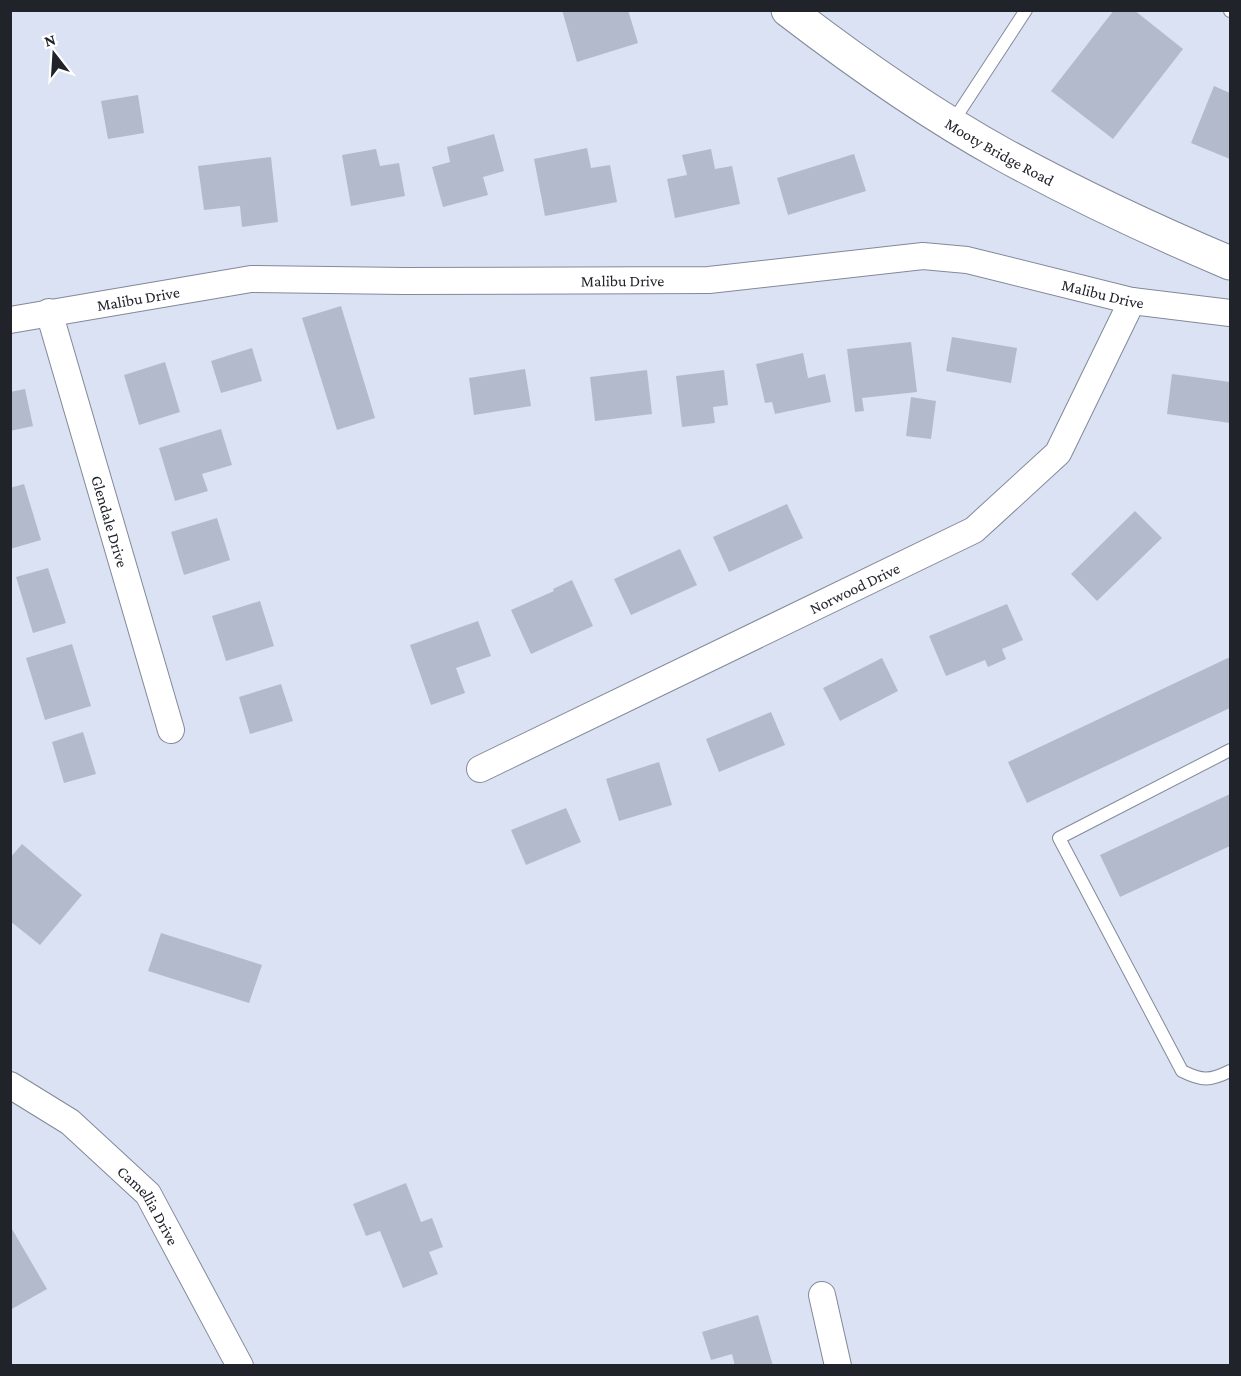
<svg xmlns="http://www.w3.org/2000/svg" width="1241" height="1376" viewBox="0 0 1241 1376" font-family="'Crimson Pro',serif">
	<style>
		.building { fill: #b3bacb }
		.lines { fill: none; stroke-linecap: round; stroke-linejoin: round }
		.lane-casing { stroke: #828999; stroke-width: 14 }
		.street-casing { stroke: #828999; stroke-width: 28 }
		.secondary-casing { stroke: #828999; stroke-width: 35 }
		.lane { stroke: #fff; stroke-width: 12 }
		.street { stroke: #fff; stroke-width: 26 }
		.secondary { stroke: #fff; stroke-width: 33 }
		.labels { text-anchor: middle; dominant-baseline: central; stroke-width: 6; stroke-linejoin: round; paint-order: stroke }
		.street-label { font-size: 16px; fill: #21232a; stroke: #fff }
	</style>
	<rect width="100%" height="100%" fill="#dae2f4"/>
	<!-- building -->
	<path class="building" d="M562,10H628L638,43L577,62Z
		M1114,10H1134L1183,49L1113,139L1051,91Z
		M1214,86L1230,93V159L1191,143Z
		M138,95L144,133L108,139L101,101Z
		M494,134L504,171L483,177L488,195L443,207L432,167L450,162L447,147Z
		M587,148L591,168L610,165L617,202L545,216L534,159Z
		M376,149L380,166L399,163L405,196L351,206L342,155Z
		M711,149L715,169L732,166L740,204L675,218L667,179L687,175L682,155Z
		M854,154L866,191L788,215L777,178Z
		M271,157L278,222L242,227L240,206L204,210L198,166Z
		M341,306L375,418L337,430L302,318Z
		M952,337L1017,348L1011,383L946,371Z
		M911,342L917,392L862,398L864,411L855,412L847,349Z
		M252,348L262,381L221,393L211,361Z
		M803,353L808,378L825,374L831,402L775,414L772,402L765,403L756,364Z
		M165,362L180,412L139,425L124,375Z
		M525,369L531,406L474,415L469,378Z
		M647,370L652,414L595,421L590,377Z
		M724,370L728,405L713,407L715,423L682,427L676,376Z
		M1172,374L1230,382V423L1167,414Z
		M25,389L33,426L10,431V392Z
		M911,397L936,401L931,439L906,436Z
		M221,429L232,465L202,474L208,491L175,501L159,448Z
		M24,484L41,540L10,549V488Z
		M787,504L803,538L729,572L713,537Z
		M1135,511L1162,538L1097,601L1071,574Z
		M217,518L230,560L184,575L171,532Z
		M680,549L697,585L631,615L614,579Z
		M48,568L66,623L33,633L16,577Z
		M572,580L593,626L531,654L511,610L554,591L553,589Z
		M260,601L274,646L226,661L212,616Z
		M1007,604L1023,640L1002,649L1006,659L988,667L985,660L946,676L929,636Z
		M478,621L491,656L456,668L465,693L431,705L410,645Z
		M72,644L91,706L45,720L26,658Z
		M1230,657V708L1027,803L1008,762Z
		M882,658L898,691L840,721L823,688Z
		M281,684L293,721L250,734L239,697Z
		M771,712L785,745L719,772L706,739Z
		M83,732L96,774L64,783L52,742Z
		M659,762L672,805L619,821L606,779Z
		M1230,794V846L1120,897L1100,855Z
		M566,808L581,842L526,865L511,830Z
		M22,844L82,895L40,945L10,921V858Z
		M161,933L262,965L249,1003L148,971Z
		M406,1183L421,1222L432,1218L443,1247L429,1252L438,1274L403,1288L380,1231L366,1236L353,1204Z
		M12,1229L47,1289L10,1310V1230Z
		M758,1315L773,1366H735L732,1354L711,1360L702,1332Z"/>
	<g class="lines">
		<!-- lane casing -->
		<g class="lane-casing">
			<path id="lane" d="M1230,10V11
				M952,123L1026,10
				M1230,750L1059,838L1182,1071C1202,1081 1210,1081 1230,1071"/>
		</g>
		<!-- street casing -->
		<g class="street-casing">
			<g id="street">
				<path id="s1" d="M49,312L171,730"/>
				<path id="s2" d="M10,320L251,279L404,281L709,280L923,256L967,260L1132,301L1230,313"/>
				<path id="s3" d="M480,769L974,530L1058,453L1132,301"/>
				<path id="s4" d="M10,1085L70,1122L148,1194L240,1366"/>
				<path d="M822,1295L838,1366"/>
			</g>
		</g>
		<!-- secondary casing -->
		<g class="secondary-casing">
			<g id="secondary">
				<path id="s5" d="M788,10C857,63 928,113 1004,155C1077,195 1154,231 1230,263"/>
			</g>
		</g>
		<!-- lane -->
		<use href="#lane" class="lane"/>
		<!-- street -->
		<use href="#street" class="street"/>
		<!-- secondary -->
		<use href="#secondary" class="secondary"/>
	</g>
	<g class="labels">
		<!-- street labels -->
		<g class="street-label">
			<text stroke="none"><textPath href="#s5" startOffset="255">Mooty Bridge Road</textPath></text>
			<text stroke="none"><textPath href="#s2" startOffset="616">Malibu Drive</textPath></text>
			<text stroke="none"><textPath href="#s2" startOffset="1102">Malibu Drive</textPath></text>
			<text stroke="none"><textPath href="#s2" startOffset="130">Malibu Drive</textPath></text>
			<text stroke="none"><textPath href="#s1" startOffset="218">Glendale Drive</textPath></text>
			<text stroke="none"><textPath href="#s3" startOffset="416">Norwood Drive</textPath></text>
			<text stroke="none"><textPath href="#s4" startOffset="186">Camellia Drive</textPath></text>
		</g>
	</g>
	<!-- border -->
	<rect width="1241" height="1376" fill="none" stroke="#21232a" stroke-width="24"/>
	<!-- north arrow -->
	<g transform="translate(54 54) rotate(343)" stroke="#ffffff" stroke-width="4.5" paint-order="stroke">
	<path d="M0-4.5L10 22L0 15L-10 22Z" fill="#21232a"/>
	<text y="-9" font-size="16" font-weight="bold" text-anchor="middle" fill="#21232a">N</text>
	</g>
</svg>
